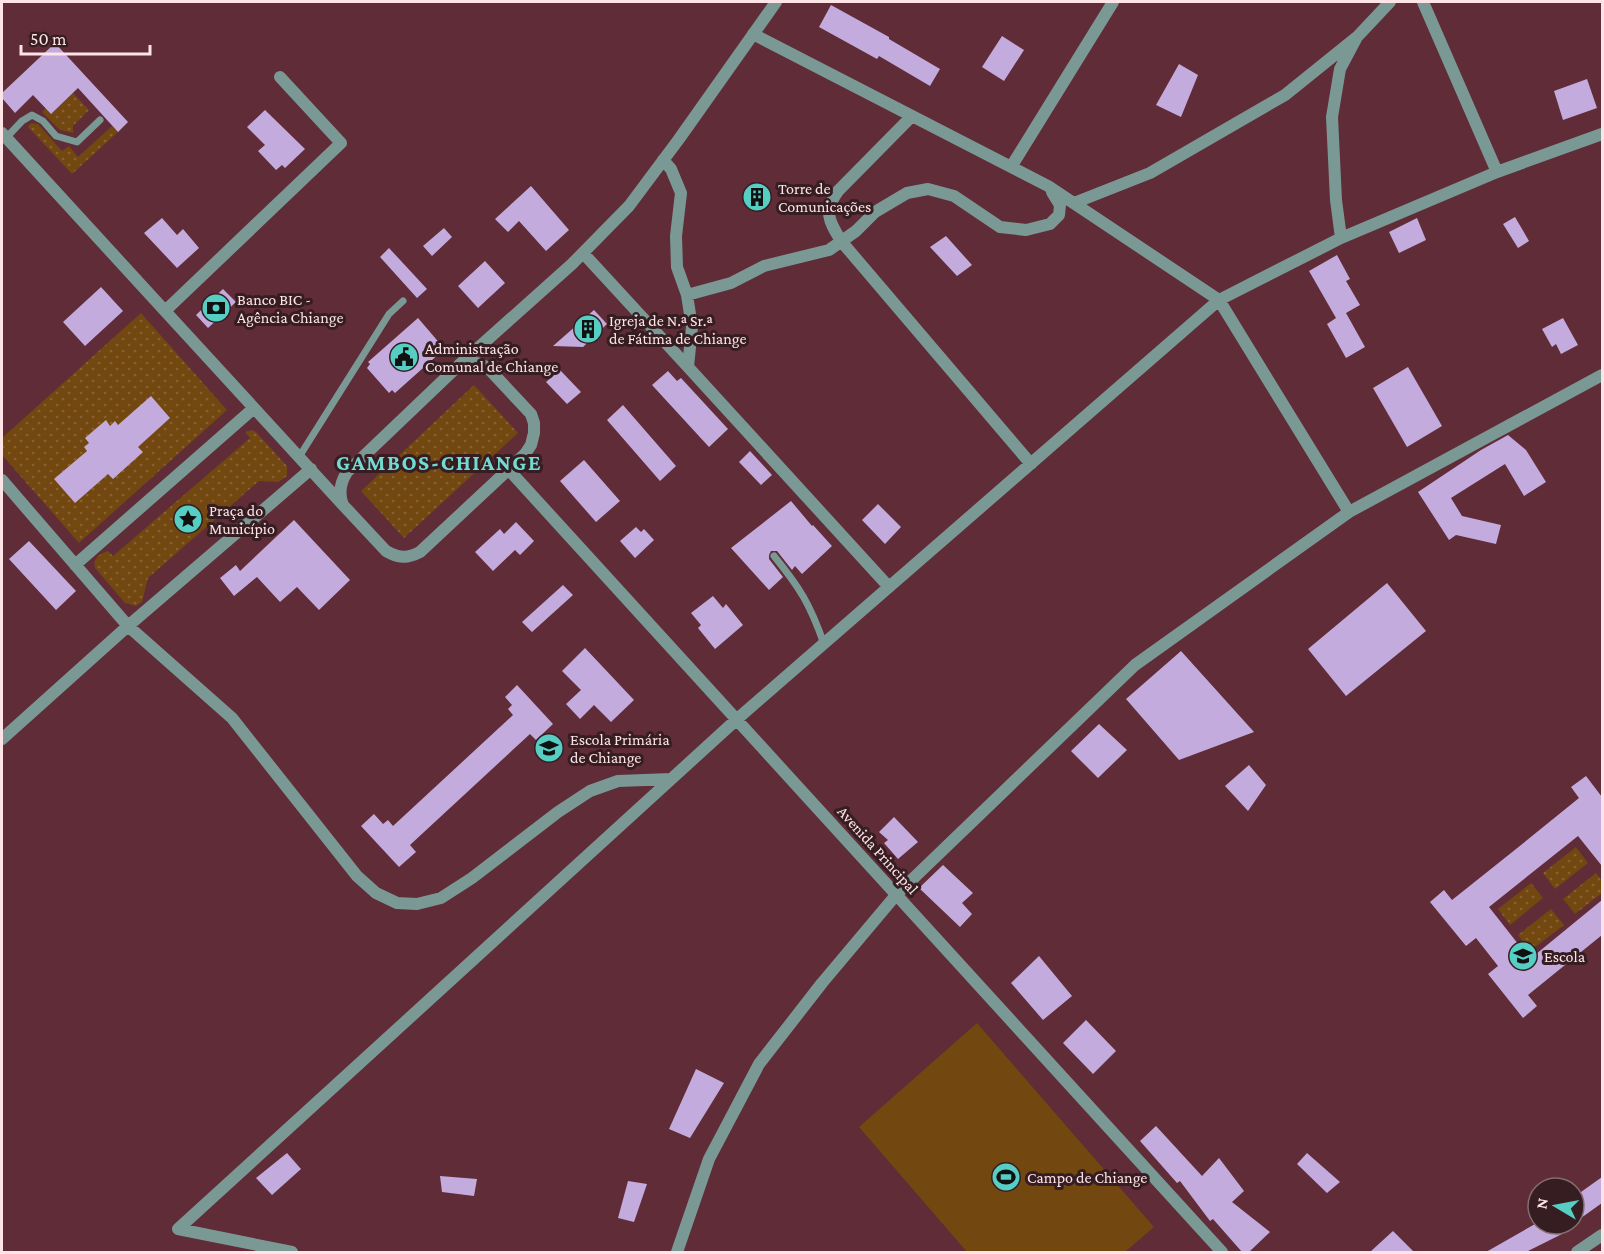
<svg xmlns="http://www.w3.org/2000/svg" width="1604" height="1254" viewBox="0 0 1604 1254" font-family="'Crimson Pro',serif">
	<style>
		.grass { fill: url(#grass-dots) }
		.pitch { fill: #724710 }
		.building { fill: #c4abde }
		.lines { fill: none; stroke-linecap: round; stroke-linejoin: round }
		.service { stroke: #7a9995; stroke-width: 7 }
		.minor { stroke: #7a9995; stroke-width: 12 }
		.tertiary { stroke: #7a9995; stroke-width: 12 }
		.labels { text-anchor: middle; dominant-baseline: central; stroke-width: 6; stroke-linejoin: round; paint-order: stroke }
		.poi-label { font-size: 16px; fill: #fee3e7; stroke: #351d22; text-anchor: start }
		.street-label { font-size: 16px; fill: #fee3e7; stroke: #351d22 }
		.district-label { font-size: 22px; font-weight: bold; letter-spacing: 1.5px; fill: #72dcd2; stroke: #351d22 }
	</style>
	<defs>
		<pattern id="grass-dots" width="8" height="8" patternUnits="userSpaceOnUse" patternTransform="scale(1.5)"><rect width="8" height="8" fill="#724710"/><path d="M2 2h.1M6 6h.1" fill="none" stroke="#876133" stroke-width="1.8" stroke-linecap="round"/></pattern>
	</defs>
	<rect width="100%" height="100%" fill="#5f2c37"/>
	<!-- grass -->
	<path class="grass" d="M73,93L89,110L73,126V133L60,130L42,112L46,108L51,114Z
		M31,123L38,124L62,151L69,146L78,157L112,126L118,132L72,174L28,127Z
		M141,313L227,410L79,543L2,455V438Z
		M474,385L518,433L404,538L361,491Z
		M252,430L256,432L287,466V476L278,482L259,481L148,578L142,602L136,606L125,603L95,568C92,559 100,553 108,551L113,556L250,438L245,432Z
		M1576,847L1588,863L1555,889L1543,873Z
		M1596,873L1602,881V893L1575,914L1563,899Z
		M1531,883L1543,898L1510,925L1498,909Z
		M1551,909L1564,925L1530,951L1518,935Z"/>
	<!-- pitch -->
	<path class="pitch" d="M977,1023L1154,1227L1125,1252H967L859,1127Z"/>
	<!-- building -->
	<path class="building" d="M831,5L889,37V39L940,69L930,86L879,56L877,59L819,27Z
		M1002,36L1024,50L1004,81L982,67Z
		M55,43L128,122L118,132L78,88L51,114L33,95L15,113L2,98V93Z
		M1179,64L1198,75L1181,117L1156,105Z
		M1587,79L1597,108L1563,120L1554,91Z
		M265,110L305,149L285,168L282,165L276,170L258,151L265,145L247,127Z
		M531,186L569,230L546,251L519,221L508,232L495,219Z
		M1515,217L1529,241L1518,248L1503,224Z
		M162,218L177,235L183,229L199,248L177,268L144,233Z
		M1417,218L1426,240L1399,253L1389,232Z
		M444,228L452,237L432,256L423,246Z
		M946,236L972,265L957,276L930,247Z
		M389,248L427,289L417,298L380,257Z
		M1337,255L1350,279L1346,281L1360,305L1346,313L1365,347L1346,358L1327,324L1336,318L1309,271Z
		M485,261L505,283L478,308L458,286Z
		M101,287L123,311L85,346L63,322Z
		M223,289L236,302L208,328L196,315Z
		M594,310L607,324L583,347L553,346Z
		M418,318L442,346L438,349L441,352L395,393L392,390L389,393L367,368L370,364L368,362Z
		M1563,318L1578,345L1561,354L1556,344L1552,347L1542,329Z
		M1408,367L1442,426L1407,447L1373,388Z
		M560,370L581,392L567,404L546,382Z
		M668,371L677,381L681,378L728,429L709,447L652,385Z
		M151,396L170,418L138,447L143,452L113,479L108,474L75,503L54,479L87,451L84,447L89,443L85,438L106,420L110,426L115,421L118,425Z
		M623,405L676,466L660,481L607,420Z
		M1508,435L1526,450L1546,482L1524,496L1505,464L1451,498L1462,516L1501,525L1496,544L1456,535L1449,540L1418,492L1481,450Z
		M750,451L772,475L761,485L739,462Z
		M584,460L620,501L596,522L560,481Z
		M791,501L812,526L813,525L832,546L802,574L795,566L792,570L777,551H771L769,555V559L783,577L769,590L731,548Z
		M878,504L901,527L885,544L862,520Z
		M294,520L350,580L319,610L297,587L280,602L257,577L234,596L220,578L236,565L240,571Z
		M516,522L534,541L520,555L515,550L493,571L475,552L500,529L504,534Z
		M636,527L641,532L644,529L654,540L635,558L620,541Z
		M29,541L76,591L56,610L9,559Z
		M1387,583L1426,631L1346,696L1308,649Z
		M563,585L573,595L532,632L522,622Z
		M713,596L723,608L726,604L743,625L715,649L698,628L701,625L691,613Z
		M585,648L634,700L611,722L594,705L580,719L566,704L581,690L562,671Z
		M1181,651L1254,732L1179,760L1126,699Z
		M517,685L553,724L536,740L530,734L410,845L416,852L399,867L361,826L374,814L383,824L388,820L393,826L513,715L508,709L512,705L505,697Z
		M1099,724L1127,750L1098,778L1071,751Z
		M1249,765L1266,785L1248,811L1225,786Z
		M1586,776L1602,797V866L1578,836L1489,907L1530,959L1602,900V935L1528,995L1537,1006L1523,1018L1488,974L1498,966L1476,938L1466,946L1430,902L1444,890L1452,900L1516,849L1579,798L1571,787Z
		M894,817L918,842L898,859L884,843L888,840L879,832Z
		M943,865L973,893L962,903L972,914L960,927L919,888Z
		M1039,956L1072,996L1043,1020L1011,983Z
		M1086,1020L1116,1051L1093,1074L1063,1043Z
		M696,1069L724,1083L690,1138L669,1129Z
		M1156,1126L1202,1176L1219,1158L1244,1191L1232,1202L1270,1232L1249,1252H1242L1213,1219L1210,1221L1180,1181L1177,1183L1140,1141Z
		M287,1153L301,1169L272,1195L256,1178Z
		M1307,1153L1340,1182L1327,1193L1297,1164Z
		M440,1176L477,1179L474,1196L442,1192Z
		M1602,1177V1203L1574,1223V1197Z
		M628,1181L647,1184L634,1222L618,1218Z
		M1535,1224H1559L1564,1233L1526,1252H1486Z
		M1393,1231L1414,1252H1370Z"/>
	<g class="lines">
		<!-- service -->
		<path class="service" d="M6,138L22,121L32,115L43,121L56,136L77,142L100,120
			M299,457L389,314L403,301
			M774,556C800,588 810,604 824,644"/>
		<!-- minor -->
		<path class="minor" d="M1423,2L1497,172
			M753,34L1048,186L1219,300L1349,512
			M280,77L341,143L165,311L343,505
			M912,116L838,191C823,212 829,221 841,241L1031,464
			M2,133L165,311
			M1011,167L1113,2
			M1074,203L1150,173L1285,95L1357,37
			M1341,238L1336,200L1332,117L1340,69L1357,37L1390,2
			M583,253L688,367L692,327L687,295L677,267L676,236L681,193L671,169L663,160
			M687,295L731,283L764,266L829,250L856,231L875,212L907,193L928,189L954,196L1000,227L1026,230L1050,224L1059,215L1060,205L1052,192
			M477,363L487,367L531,414L534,423V433L531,445L525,454L420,552C407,559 398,558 386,551L343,505C338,493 340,483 347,472L456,368L465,364Z
			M459,365L572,264L629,206L679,139L776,2
			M688,367L889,587
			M509,470L1222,1252
			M2,480L128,626L232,718L357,876L376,893L397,903L417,904L441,898L472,878L558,812L590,791L618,781L671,779
			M75,565L254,408
			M2,739L128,626L311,469
			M292,1252L178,1229L736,720L1219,300L1341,238L1497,172L1602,134
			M677,1252L709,1159L759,1064L822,983L896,895L1135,665L1349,512L1602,375"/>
		<!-- tertiary -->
		<path class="tertiary" d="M1577,1252L1602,1235"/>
	</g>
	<!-- icons -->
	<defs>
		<g id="building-disc" transform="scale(1.5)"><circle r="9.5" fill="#56cec3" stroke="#351d22"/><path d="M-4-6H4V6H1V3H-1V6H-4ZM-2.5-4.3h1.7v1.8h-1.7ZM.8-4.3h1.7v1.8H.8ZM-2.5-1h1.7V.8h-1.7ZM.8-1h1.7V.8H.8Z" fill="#111"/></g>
		<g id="bank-disc" transform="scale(1.5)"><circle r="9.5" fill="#56cec3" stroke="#351d22"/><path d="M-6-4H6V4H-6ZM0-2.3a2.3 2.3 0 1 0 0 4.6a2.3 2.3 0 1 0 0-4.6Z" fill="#111"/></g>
		<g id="civic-disc" transform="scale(1.5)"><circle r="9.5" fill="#56cec3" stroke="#351d22"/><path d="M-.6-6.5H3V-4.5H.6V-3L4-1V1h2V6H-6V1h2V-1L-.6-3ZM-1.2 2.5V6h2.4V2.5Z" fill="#111"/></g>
		<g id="sight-disc" transform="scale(1.5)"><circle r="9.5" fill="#56cec3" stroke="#351d22"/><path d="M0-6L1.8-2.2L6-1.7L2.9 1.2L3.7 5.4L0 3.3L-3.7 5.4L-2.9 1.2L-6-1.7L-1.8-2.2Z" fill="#111"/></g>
		<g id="school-disc" transform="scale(1.5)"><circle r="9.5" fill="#56cec3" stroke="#351d22"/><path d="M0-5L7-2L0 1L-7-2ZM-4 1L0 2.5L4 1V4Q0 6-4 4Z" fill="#111"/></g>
		<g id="stadium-disc" transform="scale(1.5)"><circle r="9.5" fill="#56cec3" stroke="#351d22"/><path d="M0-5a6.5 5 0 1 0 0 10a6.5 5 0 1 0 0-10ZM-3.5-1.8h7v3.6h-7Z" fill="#111"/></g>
	</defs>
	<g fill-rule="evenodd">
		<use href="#building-disc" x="757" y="197"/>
		<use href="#bank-disc" x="216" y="308"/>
		<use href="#building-disc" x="588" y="329"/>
		<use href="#civic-disc" x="404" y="357"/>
		<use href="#sight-disc" x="188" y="519"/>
		<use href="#school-disc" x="549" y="748"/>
		<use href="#school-disc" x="1523" y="956"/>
		<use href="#stadium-disc" x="1006" y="1177"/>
	</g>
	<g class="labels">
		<!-- poi labels -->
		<g class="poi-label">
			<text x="778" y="188">Torre de<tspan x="778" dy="18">Comunicações</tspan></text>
			<text x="237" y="299">Banco BIC -<tspan x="237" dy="18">Agência Chiange</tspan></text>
			<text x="609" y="320">Igreja de N.ª Sr.ª<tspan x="609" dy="18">de Fátima de Chiange</tspan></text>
			<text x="425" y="348">Administração<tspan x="425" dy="18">Comunal de Chiange</tspan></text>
			<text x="209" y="510">Praça do<tspan x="209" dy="18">Município</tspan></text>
			<text x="570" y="739">Escola Primária<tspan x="570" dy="18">de Chiange</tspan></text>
			<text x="1544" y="956">Escola</text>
			<text x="1027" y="1177">Campo de Chiange</text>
		</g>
		<!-- street labels -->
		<g class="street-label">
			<text transform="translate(878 850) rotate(48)">Avenida Principal</text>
		</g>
		<!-- district labels -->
		<g class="district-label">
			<text x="439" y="462">GAMBOS-CHIANGE</text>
		</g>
	</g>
	<!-- border -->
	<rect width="1604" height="1254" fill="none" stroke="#fee3e7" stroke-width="6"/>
	<!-- north arrow -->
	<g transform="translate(1556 1206) rotate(280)"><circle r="28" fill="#351d22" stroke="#856c71" stroke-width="1.5"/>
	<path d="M0-4.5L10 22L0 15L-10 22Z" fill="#56cec3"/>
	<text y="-9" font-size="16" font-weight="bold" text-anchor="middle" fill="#fee3e7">N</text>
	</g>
	<!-- scale -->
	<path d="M21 45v9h129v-9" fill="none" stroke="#fee3e7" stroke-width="3"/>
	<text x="30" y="45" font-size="18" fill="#fee3e7" stroke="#351d22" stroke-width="4.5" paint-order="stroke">50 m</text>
</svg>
